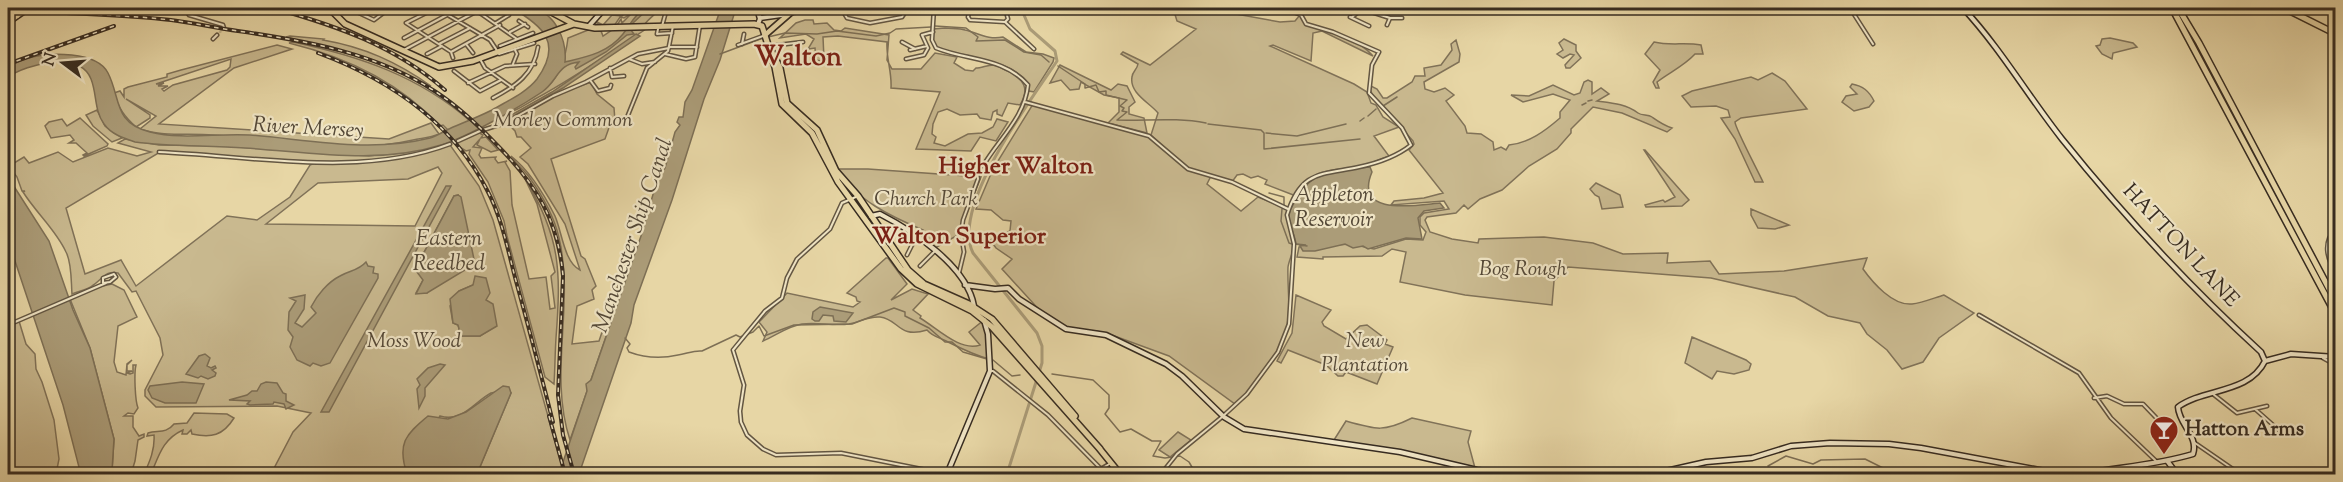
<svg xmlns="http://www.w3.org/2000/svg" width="2343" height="482" viewBox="0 0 2343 482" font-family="'Sorts Mill Goudy',serif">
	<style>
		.green { fill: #c9b98f; stroke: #807258; stroke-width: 1.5; fill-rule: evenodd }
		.water { fill: #ab9c78; stroke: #7d6f55; stroke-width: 1.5 }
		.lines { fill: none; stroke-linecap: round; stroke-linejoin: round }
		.stream { stroke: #7d6f55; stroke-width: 1.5 }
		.canal { stroke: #ab9c78; stroke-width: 3 }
		.street-tunnel { stroke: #c4b48b; stroke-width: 2; stroke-dasharray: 2 1; stroke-linecap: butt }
		.street-casing { stroke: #635642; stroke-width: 5 }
		.secondary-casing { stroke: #372c21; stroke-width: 7 }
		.primary-casing { stroke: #372c21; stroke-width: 8 }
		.highway-casing { stroke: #372c21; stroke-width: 8 }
		.street { stroke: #efe4c4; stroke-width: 2 }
		.secondary { stroke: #efe4c4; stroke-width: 4 }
		.primary { stroke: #e7d6a5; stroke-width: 4.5 }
		.highway { stroke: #e7d6a5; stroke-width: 5 }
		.rail-casing { stroke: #372c21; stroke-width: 4 }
		.rail { stroke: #efe4c4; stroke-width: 1.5; stroke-dasharray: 4.5; stroke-linecap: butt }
		.highway-bridge-casing { stroke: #372c21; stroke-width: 8; stroke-linecap: butt }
		.highway-bridge { stroke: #e7d6a5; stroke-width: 5 }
		.labels { text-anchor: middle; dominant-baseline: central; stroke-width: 4.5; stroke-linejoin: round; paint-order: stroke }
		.park-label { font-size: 21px; font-style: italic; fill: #544837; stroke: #efe4c4 }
		.street-label { font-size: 21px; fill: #372c21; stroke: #efe4c4 }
		.poi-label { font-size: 21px; font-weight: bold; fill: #372c21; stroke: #efe4c4; text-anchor: start }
		.water-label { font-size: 22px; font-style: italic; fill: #544837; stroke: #efe4c4 }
		.quarter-label { font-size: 24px; font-weight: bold; fill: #7a1f14; stroke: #efe4c4 }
		.district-label { font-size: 27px; font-weight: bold; fill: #7a1f14; stroke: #efe4c4 }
	</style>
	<rect width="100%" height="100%" fill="#e7d6a5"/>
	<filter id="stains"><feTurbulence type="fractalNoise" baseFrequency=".00333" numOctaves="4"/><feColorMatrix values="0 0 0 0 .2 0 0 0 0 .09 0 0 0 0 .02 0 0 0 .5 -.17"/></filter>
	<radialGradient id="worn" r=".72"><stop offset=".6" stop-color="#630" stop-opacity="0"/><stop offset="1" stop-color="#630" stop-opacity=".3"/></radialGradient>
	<!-- green -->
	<path class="green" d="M630,8H662C656,13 645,22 642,28L646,29C610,53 574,78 535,99C525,105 513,113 501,114C542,93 562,87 568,38L588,30L601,31L603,36L615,28L621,19L622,23L633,12L624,18L620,17L614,26H601L597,23L600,27L593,25L597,22L603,25L612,15L622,16Z
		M1173,8H1218L1225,12L1280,22L1295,21L1300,15L1305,24C1327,30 1358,38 1373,56L1322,31L1313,33L1311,61L1273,45L1270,46L1354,84L1367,92L1371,103L1376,105L1383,117L1399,127L1374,136L1389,156C1380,159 1371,164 1362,166C1332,172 1314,165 1296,196L1265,184L1267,180L1258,176L1251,178L1243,174L1237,175L1232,182L1211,176L1207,184L1241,211L1258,197L1287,209C1286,221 1295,233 1294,245C1293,253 1289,260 1288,267C1287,289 1292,312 1285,333C1279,354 1253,391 1235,404L1169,356L1109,334L1097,331L1081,332L1067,327L1043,314L1002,269L1012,259L996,248L990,240L1010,231L1011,221L1003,220L991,210L976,209L993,169L1033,104L1129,129L1149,137L1188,169L1151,135L1158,113C1150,103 1129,93 1132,77C1132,72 1137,70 1138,64L1121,54L1123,52L1150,65L1196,29L1177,21Z
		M805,20H813L814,24L827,23L834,30L841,31L845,28L889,35L887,60L892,69H921L935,53L957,57L954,63L965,70L973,71L976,68C982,68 989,64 995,65C999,66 1004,70 1008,71C1024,79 1030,89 1020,105L1008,103L1002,116L997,114V110L993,112L991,120L980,118L977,114L960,115L947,109L938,112L933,124L932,134L936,137L934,143L945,146L968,134L982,133L993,127L997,119L1008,122L996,141L980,137L971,151L916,149L940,92L891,88C892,71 886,59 887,42L838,36L823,37L824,59L821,61L816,60L815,48L808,49L814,39L806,34L780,38L796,23Z
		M945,28C952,29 959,28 965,30C979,33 987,40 1003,37L1026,52L1043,54L1054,58L1053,62L1034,92L1029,91C1026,60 959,56 936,48L933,43V29Z
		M290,36L324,39L323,40C364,47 397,62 431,86L373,60L286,37Z
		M2110,38L2133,43L2137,47L2113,53L2112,59L2102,54L2096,46L2100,45L2102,39Z
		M1564,39L1576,45V51L1581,58L1570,68H1566L1565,65L1574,55L1570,54L1563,58L1557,54L1563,50L1559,43Z
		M1456,40L1460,54L1459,62L1424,82L1425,89L1434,92L1445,88L1454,95L1446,101L1465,126L1467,133L1481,134L1493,142L1494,150L1501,147L1506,150L1509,145C1529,143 1545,131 1560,118V112L1570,100L1553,94L1523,102L1511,95L1529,96L1553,85L1574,95L1580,93L1584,82L1588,80L1592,82V94L1601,88L1609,94L1597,101C1613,103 1626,104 1638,113C1642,116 1648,114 1652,117C1659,122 1663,125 1672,128L1667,132L1622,113L1593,107L1571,129V133L1557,149L1529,166L1502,190L1480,199L1468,209L1464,205L1456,213L1427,217L1425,220L1430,232L1452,239L1478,243L1479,239L1544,237L1593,243L1623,254L1668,253L1667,263L1710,261L1719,274L1784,271L1867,258L1863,269C1873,283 1893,306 1912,304C1922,303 1934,298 1944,295L1974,313L1939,338L1923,362L1902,369L1887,350L1867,334L1860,323L1828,316L1795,297L1711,278L1568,267L1554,281L1552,305L1465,295L1400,282L1406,252L1392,249L1382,256L1323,257V259L1297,257L1299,247L1351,244L1374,249L1406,239L1423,240L1426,232L1420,225V217L1424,213L1449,209L1444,201L1391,205L1394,201L1424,198L1443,193L1409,150L1414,144L1413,141C1402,127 1370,100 1369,85L1377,89L1383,98H1387L1412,82L1415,76H1425L1424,68L1441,65L1452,50L1451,44Z
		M293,42C359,56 419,76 470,121L448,130L443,125L440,126C399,82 346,57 289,43Z
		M1654,42C1670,46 1685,42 1701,45L1703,54H1695C1684,66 1670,72 1657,82L1659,88H1656L1653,82L1660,70L1645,54Z
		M277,45L292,49L234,68L159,124L389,139L431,123L439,134C430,138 422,138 413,140C349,155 278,139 213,135C188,133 164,137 140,129L156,116L126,99L150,115V118L136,127C125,117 118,108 114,93L120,91L124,97V89L128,87L167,77V74L181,70ZM231,59L230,67L227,70L173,85L164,91L162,89L168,86H158L164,83L156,84Z
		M1060,65L1111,90L1118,84L1127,86L1135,102L1129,107V114L1144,118L1147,133L1108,123L1119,112V98L1104,95L1081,82L1079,89L1070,90L1061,80L1050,83Z
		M1772,73L1785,81L1807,109L1741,118L1735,122C1735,128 1758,171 1763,182H1755L1735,139L1721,118L1730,117L1728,110L1716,106L1691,107L1682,96L1692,91L1751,77L1758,80Z
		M591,82L597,94L614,108L615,121L611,122L605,139L551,159L581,256L585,259L596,286L592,290L594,299L577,306L572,344L599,341L632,244L638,245L570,440C548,374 575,305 559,238C554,216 542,195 529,177C523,169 515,163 511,156C530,171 544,194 555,216C562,232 564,262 580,270L565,224L528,164L520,157L531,148L521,137H517L515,131L507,123L553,96Z
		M1852,84C1863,86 1869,91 1874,101L1869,107L1854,111L1842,102L1846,96L1857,94L1850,87Z
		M97,110L105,126L122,138L112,142L93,126L86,115Z
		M80,118L108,144L107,146L84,156L83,155L87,153L76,143H69L74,140L70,135L51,138L45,126L49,122L62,119L67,126Z
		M478,132L483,135L481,138L486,137L498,150L491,152L477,145L480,139L473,147L482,148L479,155L481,158L496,157L495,159L498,163L507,161L505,162L510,171L512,205L529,279L546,277L550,309L555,308L551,276L555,272L537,204L525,179C561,237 561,272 556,338C555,353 555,369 554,384L545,377L507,236L504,221L488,182L469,154L470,150L466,151L458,146V141Z
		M125,139L159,145L224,146L369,156L422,149L448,142L479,186L493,220L562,466L559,474H477L511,393C505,393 496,391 491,393C474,402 462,423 440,416L407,474H271L293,432L311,413L277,406L156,407L145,396V390L163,355L160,338L136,291L132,292L118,273C105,270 102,280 92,286C86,290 79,291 72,294C71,282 72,263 66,252C56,230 37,214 23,192L25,191H22L17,177L9,166L24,157L29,163L58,152L73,162L108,148L137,156L151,152L118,143ZM160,152L317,162L310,165L290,197L257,220L227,216L136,286L121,260L85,274L66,208ZM438,167L442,173L415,226L266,224L318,183L408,179ZM458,195L427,293H416L423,280L420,260L454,196ZM473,285L489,303L496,326L480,336H461L458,325L453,323L450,306L459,291Z
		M1644,150H1645L1689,200L1682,206L1646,207L1645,205L1663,200L1665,202L1675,197Z
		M838,169H868L981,177L958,235L935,248L919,234L923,230C892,217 855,200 838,169Z
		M1596,183L1620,195L1623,207L1602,209L1599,197L1595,195L1590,189Z
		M1751,209L1789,225L1775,229L1758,228L1751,215Z
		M886,258H888L907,284L891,300L912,289L928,294L913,310L921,316L920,318C937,328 960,352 980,345L969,332L984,320L992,327L988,334L989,359C974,355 962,349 948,342C940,337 934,338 927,330C898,339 899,319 880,317C868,316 860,322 849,324C833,326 817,322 802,324C788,326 775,336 763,341L767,332L759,322L787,293L853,307L860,302L857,301L856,297L847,293Z
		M112,284L124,290L137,317L118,326L114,362L117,372L126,375L127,364L132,360L127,365V371H132L127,373L130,374L133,373V365H136C134,373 135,401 138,408L134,414L128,413L124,416H133V427L139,436L144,434V437L138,440L135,461L131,474H109L112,471L114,439L90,348L70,299L98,287Z
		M1296,295L1331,310L1322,322L1324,326L1346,339L1360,326L1367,325L1387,340L1385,344L1393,347L1377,384L1346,372L1343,376H1338L1326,365L1288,350L1281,363L1277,361L1292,333Z
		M19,321L26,344L35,354L36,369L42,382L54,420L59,459L56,474H8V326Z
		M1692,337L1746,360L1751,364L1749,370L1734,374L1717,371L1712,379L1685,363Z
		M194,413L227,414L234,418C223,436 211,438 192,434L191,430L187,434H182L183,430C163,439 159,455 151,474H144C150,461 155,449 154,435L147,436L148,433C158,430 166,434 174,424L187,423Z
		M1412,418L1471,431L1468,442L1475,468L1403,451L1334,440L1346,421C1377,430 1384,432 1412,418Z
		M1178,432L1191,440L1170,457L1159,450Z"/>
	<!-- water -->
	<path class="water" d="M512,8C518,8 526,6 532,8C556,13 567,41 565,62C586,57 608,53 623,34C631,24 636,11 649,8L633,23L630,29L634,34L627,35L606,52L576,69L575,67L579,62C557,64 558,81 542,92C518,108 468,137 441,145C377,165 309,152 245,148C208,145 172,147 135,142C123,138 111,134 104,124C94,110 97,94 91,79C80,50 27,64 8,77V67C14,64 21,60 28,58C49,52 97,51 108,73C121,98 113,123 150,132C182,140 217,133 250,135C311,140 370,153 430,138C437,136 444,131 451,128C465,122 478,117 492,110C507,101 526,93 537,79C563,43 543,26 512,8Z
		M721,8H736L720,60L704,99L672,200L634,305L631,323L579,474H559L587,391L586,384L591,380L641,236L658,177L665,168L675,132L680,125L677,122L679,117H683L685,102L692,90Z
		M636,34L640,36L563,88L505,121L497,123L552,92Z
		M1370,167L1372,172C1353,217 1416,205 1440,203L1444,208L1424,211L1418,218L1422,239L1406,238L1368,249L1363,246L1353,248L1345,244L1315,251H1303L1300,246L1306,245L1296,244C1295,235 1289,225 1289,216C1289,210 1293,204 1297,199C1315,166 1336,170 1370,167Z
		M8,177L49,241L73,310L90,348L114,439L112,471L109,474H78L80,471L63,405L8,240Z
		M446,186H451L329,412H321Z
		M458,195L461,197L475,264L427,293L416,294L423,280L417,272L420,260L454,196Z
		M366,262L368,266L374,267L373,273L378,274V278L330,363L321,366L313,363L310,366L297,360L290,347L293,337L288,330L289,312L296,301L290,298L305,295L304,309L295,323L302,327L316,313L311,307C317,295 328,282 340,276C350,270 358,271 366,262Z
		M475,276L486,278L490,293L486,300L493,304L497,326L480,336H461L458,325L453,323L450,299L459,291L473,285Z
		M820,307L853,313L846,322L834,321L833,316L823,315L819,321H815L812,319L813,312Z
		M205,354L210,358L207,366L211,368L215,366L216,368L212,370L216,373L215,376L208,379L201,376L198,378L186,374L199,356Z
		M440,364L445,365L425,388V396L419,408L417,389L420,385L417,379L428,368Z
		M182,382L204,384L196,403H165L152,398L148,390L150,386Z
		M266,382L277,383L283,393L286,394V401L294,405L286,409L284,404L274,402L273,404L250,405L247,404L250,401L229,400L247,395L252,391H257L261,384Z
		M503,386L509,387L511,393L477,474H407C397,444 405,435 428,416L448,419L466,412Z"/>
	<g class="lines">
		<!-- stream -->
		<path class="stream" d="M935,26L966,28L978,37L976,41L1005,40L1024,52L1041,55L1049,62
			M768,37L785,33L817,34L837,31L876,36L890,33L896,29L931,27
			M720,54L763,38
			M1058,66L1085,84V88L1096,85L1099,92L1106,91V95L1127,100L1120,106L1124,108L1122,111L1127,112L1117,120C1147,121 1176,117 1206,123
			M1588,101L1592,100
			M1582,105L1586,103
			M1383,106L1397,97
			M1368,116L1376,109
			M1360,121L1364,118
			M1208,124L1261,130L1264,133V149L1360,139
			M1266,133L1297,136L1346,124
			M1269,193L1284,197V205
			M1282,209L1281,221L1289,243L1292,244
			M1295,244L1307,246
			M625,338L630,344L627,348L629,352C645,358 661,359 678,355C686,354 694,350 702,351L736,335L740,337L753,332L759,326L764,336L794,325L852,324L894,308L905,312V316L929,328L945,342H952L963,352L987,359
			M993,360L1012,376L1020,375
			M1052,374L1093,380L1109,395V408L1105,414L1120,432L1131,429L1152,441H1161L1153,456L1165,458L1180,456L1189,462L1196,474
			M1768,466L1786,456L1813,464L1821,460L1865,459L1895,474
			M1766,470L1770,468
			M1205,474H1217
			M1746,474L1766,468"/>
		<!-- canal -->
		<path class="canal" d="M1007,474L1042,363V346L1037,333L973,253C950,207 1031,100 1057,61L1055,51L1030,29L1021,8"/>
		<!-- street-tunnel -->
		<path class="street-tunnel" d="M222,29L219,33L224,29"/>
		<!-- street casing -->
		<g class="street-casing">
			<path id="street" d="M189,8L187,12L189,15L223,25L224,28
				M436,8L406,23L451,52L453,58
				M436,8L490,40L498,52
				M780,8L782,15
				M841,8L847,18L870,23L902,17L908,8
				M934,8L932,40L936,48C968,61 1004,57 1028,85C1025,117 998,140 983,166H978
				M970,8L968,17L970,20L1005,22
				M1005,8L1008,19L1005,22
				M1359,8L1390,18H1402
				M1850,8L1873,44
				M360,9L357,12L374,20L390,8
				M621,9L629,8
				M477,11L517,39
				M667,11L700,8
				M347,12L355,8
				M1350,17L1369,26
				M1352,17L1361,10
				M519,21L528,27
				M1005,22L1034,49
				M496,23L509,15
				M1387,25L1390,18
				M662,26L667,8
				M658,29L657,34L672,33
				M510,32L525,24
				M404,38L460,8
				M213,39L217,35
				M902,42L915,49
				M439,44L470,28
				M466,44L473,53
				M742,44L744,34
				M738,45L763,36
				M500,46L533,33
				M770,46L803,42
				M670,47H697
				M404,50L483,8
				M910,50L927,46
				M451,52L500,25
				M427,54L442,46
				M499,54L534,43
				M665,54L686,59L695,57L700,25
				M480,59L485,68L513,88
				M629,59L642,64L655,62
				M906,59L924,55L928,48L922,35L933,32
				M513,64L517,54L515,50
				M610,68L612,77L624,76
				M454,71L480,91L501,80
				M590,80L598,91L610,88L611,85
				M468,83L505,66L535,64
				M493,98C516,86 534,74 538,47
				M1025,102L1149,136L1188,169L1232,182L1288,209
				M626,120L647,68L668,51L673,26
				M483,130L505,123L553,96L586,82L638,54L669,48
				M458,141L480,131
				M159,152C253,156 360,178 450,144
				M858,196L842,203L830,229L797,259L787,278L782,298L765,311L733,350L744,385L740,411L741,422L747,435L763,449L776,455L841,453L946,474
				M905,228L902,236L913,244
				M2336,228C2322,243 2327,258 2336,274
				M907,255L915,239
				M920,266L935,251
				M959,273L964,252L961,234L963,220L978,179L977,173
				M114,274L116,277L110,282L103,283V278Z
				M1979,315L2079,373L2111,418L2156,461
				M8,325L106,283
				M2323,358L2336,365
				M990,371H993L1048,415L1106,474
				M2213,394L2237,413L2267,406
				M2094,398L2107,396L2124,404H2143L2167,429
				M2255,409L2281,432
				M2195,443L2240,474
				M1101,469L1111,463
				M1161,474L1177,454L1222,417L1247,394L1278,352L1289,324L1294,244L1287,215C1301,170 1321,175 1359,167C1378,163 1396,157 1411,145L1402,128L1369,93L1372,65L1379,52L1333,32L1306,24L1301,15L1283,8"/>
		</g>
		<!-- secondary casing -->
		<g class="secondary-casing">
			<path id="secondary" d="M757,8L760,19L758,24
				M1963,8C2001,49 2028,96 2062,139C2123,215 2189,286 2261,352L2265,361
				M792,12L824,8
				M760,18L788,14
				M588,27L605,8
				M871,216L880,214C913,231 967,266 974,306
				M965,285L995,289L1008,288L1019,299L1066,329L1106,335L1166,364L1182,376L1224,417L1244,429L1400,452L1477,470L1506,473L1666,471L1706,462L1752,458L1791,446L1830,443L1889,444L1921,448L2061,474
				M2265,361L2291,354L2336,357
				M2168,462L2177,474
				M947,474L990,371L988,334L984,320
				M2082,474C2119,467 2157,465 2193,454C2199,436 2179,425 2178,407C2204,388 2249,394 2265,361"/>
		</g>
		<!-- primary casing -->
		<g class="primary-casing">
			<path id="primary" d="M765,35L796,8"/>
		</g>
		<!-- highway casing -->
		<g class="highway-casing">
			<path id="highway" d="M109,8H136
				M324,8L333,12L345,24L439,67L473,61L574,24
				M544,8L574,24L595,28L754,24L762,26L775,67L782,104L812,133L838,182L901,269L917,284L972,311L992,327L1100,449
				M2172,8L2336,315
				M2178,8L2199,43L2336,302
				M2284,8L2336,34
				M8,22L18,15
				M772,52L780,68L787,103L817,130L836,171L858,196L908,270L924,284L969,304L992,319L1075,416
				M1099,448L1120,474"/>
		</g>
		<!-- street -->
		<use href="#street" class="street"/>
		<!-- secondary -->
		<use href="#secondary" class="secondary"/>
		<!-- primary -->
		<use href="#primary" class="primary"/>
		<!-- highway -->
		<use href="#highway" class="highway"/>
		<!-- rail casing -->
		<g class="rail-casing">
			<path id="rail" d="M273,8C337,26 395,46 445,90
				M8,9C62,14 117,14 171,20C194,23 216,28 238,31C307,41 377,53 436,92C459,107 479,126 498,146C537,186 558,220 563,276L558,395L563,435L574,474
				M318,53C388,79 452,122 487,190C502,218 508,251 516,281C529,328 541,375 553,422
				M8,64L114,26
				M549,416L565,474"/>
		</g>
		<!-- rail -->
		<use href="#rail" class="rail"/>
		<!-- highway-bridge casing -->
		<g class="highway-bridge-casing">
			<path id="highway-bridge" d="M18,15L29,8"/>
		</g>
		<!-- highway-bridge -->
		<use href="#highway-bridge" class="highway-bridge"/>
	</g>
	<!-- icons -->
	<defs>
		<g id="bar-pin" transform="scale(1.5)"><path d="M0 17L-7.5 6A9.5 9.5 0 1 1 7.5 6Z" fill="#8f2418" stroke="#efe4c4"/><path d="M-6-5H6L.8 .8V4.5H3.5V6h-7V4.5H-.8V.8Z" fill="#fff"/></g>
	</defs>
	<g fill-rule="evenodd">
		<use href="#bar-pin" x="2164" y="430"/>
	</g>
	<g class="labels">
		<!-- park labels -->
		<g class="park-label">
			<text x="563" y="121">Morley Common</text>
			<text x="926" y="200">Church Park</text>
			<text x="1523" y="270">Bog Rough</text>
			<text x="414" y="342">Moss Wood</text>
			<text x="1365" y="342">New<tspan x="1365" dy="24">Plantation</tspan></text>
		</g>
		<!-- street labels -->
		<g class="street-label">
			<text transform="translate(2180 246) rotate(47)">HATTON LANE</text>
		</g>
		<!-- poi labels -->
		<g class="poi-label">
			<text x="2185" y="430">Hatton Arms</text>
		</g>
		<!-- water labels -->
		<g class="water-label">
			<text transform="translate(308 129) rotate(3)">River Mersey</text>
			<text x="1334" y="196">Appleton<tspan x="1334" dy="25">Reservoir</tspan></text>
			<text transform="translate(634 236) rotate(-71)">Manchester Ship Canal</text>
			<text x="449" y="240">Eastern<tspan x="449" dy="25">Reedbed</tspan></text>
		</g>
		<!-- quarter labels -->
		<g class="quarter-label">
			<text x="1016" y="167">Higher Walton</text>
			<text x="959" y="237">Walton Superior</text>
		</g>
		<!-- district labels -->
		<g class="district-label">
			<text x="798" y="58">Walton</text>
		</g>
	</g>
	<!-- margin -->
	<rect width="2343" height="482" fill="none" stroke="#e7d6a5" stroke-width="30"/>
	<rect x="9" y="9" width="2325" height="464" fill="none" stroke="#372c21" stroke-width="3"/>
	<rect x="15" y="15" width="2313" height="452" fill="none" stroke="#372c21" stroke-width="1.5"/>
	<!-- north arrow -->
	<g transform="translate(63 63) rotate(286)" stroke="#efe4c4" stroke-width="4.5" paint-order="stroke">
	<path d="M0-4.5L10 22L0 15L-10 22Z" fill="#372c21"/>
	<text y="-9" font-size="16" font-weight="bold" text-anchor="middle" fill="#372c21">N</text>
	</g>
	<rect width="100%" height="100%" filter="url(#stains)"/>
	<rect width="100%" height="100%" fill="url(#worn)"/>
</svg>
